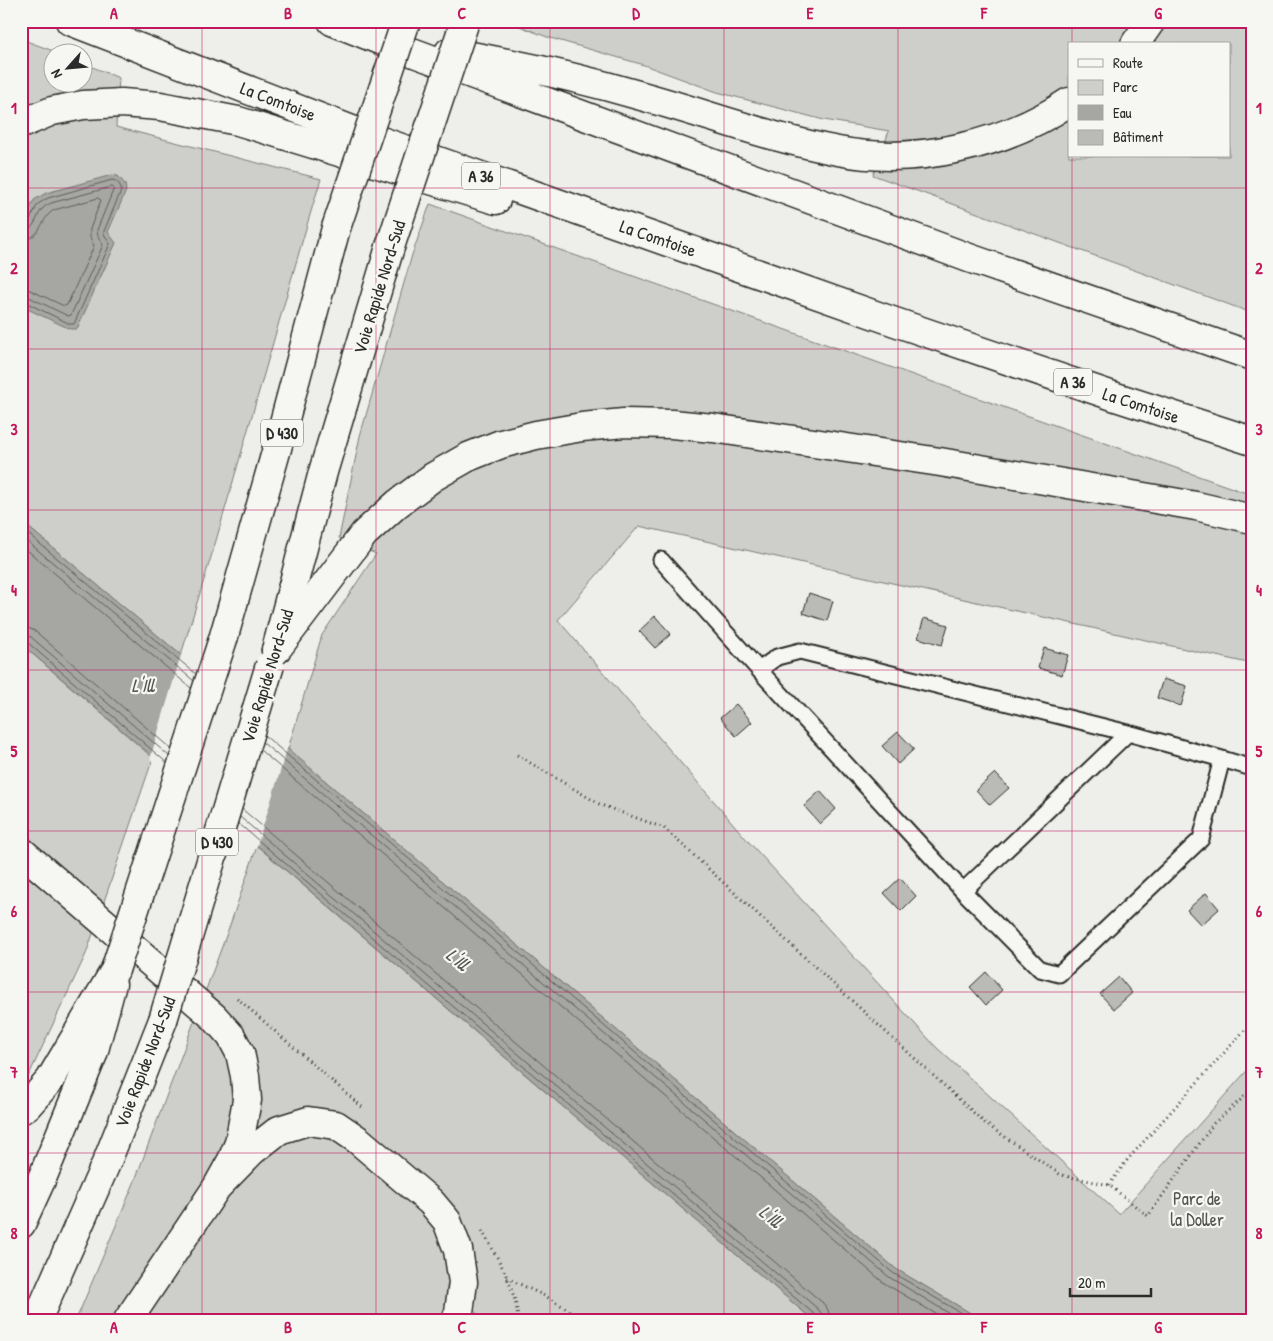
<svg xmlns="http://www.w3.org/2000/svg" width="1273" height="1341" viewBox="0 0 1273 1341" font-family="'Patrick Hand',sans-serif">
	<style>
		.green { fill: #cececa; stroke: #7c7c7a; fill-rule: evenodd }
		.water { fill: #a6a6a3; stroke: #757573 }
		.pier { fill: #eeeeea }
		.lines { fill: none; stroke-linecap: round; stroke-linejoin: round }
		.shore { stroke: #5c5c5b; stroke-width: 1 }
		.building { fill: #babab7; stroke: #2b2b2b }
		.service-casing { stroke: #2b2b2b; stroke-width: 19 }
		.minor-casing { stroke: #2b2b2b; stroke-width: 31 }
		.trunk-casing { stroke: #2b2b2b; stroke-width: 31 }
		.motorway-casing { stroke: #2b2b2b; stroke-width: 31 }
		.path { stroke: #2b2b2b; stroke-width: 3; stroke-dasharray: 1 4; stroke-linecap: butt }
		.service { stroke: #f6f6f2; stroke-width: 15 }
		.minor { stroke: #f6f6f2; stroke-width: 28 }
		.trunk { stroke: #f6f6f2; stroke-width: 28 }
		.motorway { stroke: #f6f6f2; stroke-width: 28 }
		.trunk-bridge-casing { stroke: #2b2b2b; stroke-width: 31; stroke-linecap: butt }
		.trunk-bridge { stroke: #f6f6f2; stroke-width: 28 }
		.grid { fill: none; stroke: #c2185b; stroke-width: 1; stroke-opacity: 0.55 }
		.labels { text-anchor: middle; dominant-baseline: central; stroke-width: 4.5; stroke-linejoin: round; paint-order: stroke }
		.shield { fill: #f6f6f2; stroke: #686867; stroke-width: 1 }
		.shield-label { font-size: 16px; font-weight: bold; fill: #2b2b2b }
		.street-label { font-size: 18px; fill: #2b2b2b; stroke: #f6f6f2 }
		.park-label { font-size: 18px; fill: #545453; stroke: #f6f6f2 }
		.water-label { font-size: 19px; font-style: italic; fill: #565655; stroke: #f6f6f2 }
		.neatline { fill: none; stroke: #c2185b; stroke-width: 2 }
		.grid-label { font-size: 16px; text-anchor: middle; font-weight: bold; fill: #c2185b }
	</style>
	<rect width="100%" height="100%" fill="#eeeeea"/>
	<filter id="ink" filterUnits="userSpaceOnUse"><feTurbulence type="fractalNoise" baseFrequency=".02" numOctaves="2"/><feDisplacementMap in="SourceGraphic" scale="10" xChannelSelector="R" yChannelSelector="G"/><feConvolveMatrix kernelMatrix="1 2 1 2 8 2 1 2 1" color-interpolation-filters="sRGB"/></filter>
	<g filter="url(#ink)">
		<!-- green -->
		<path class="green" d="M507,21H1252V313L873,175L889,131L824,120L717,92L644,65L547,37ZM1069,44H1229V156H1069Z
			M21,39L56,52H52V82H82L83,63L119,78L116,127L321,179L309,218L215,544L181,655L21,521Z
			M430,204L1252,495V664L639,526L558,620L748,841L936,1047L1119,1214L1252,1065V1320H982L896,1269L288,749L322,635L376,554L339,538L360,436L412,255Z
			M21,644L153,758L86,954L21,1092Z
			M257,846L813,1320H486L463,1303L443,1320H76L134,1183L230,925Z"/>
		<!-- water -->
		<path class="water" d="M112,175L118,176L125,184L126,191L108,232L116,243L77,329H70L21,306V225L34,200L46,193Z
			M21,521L181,655L288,749L896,1269L982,1320H813L21,644Z"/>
		<!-- pier -->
		<path class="pier" d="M182,652L288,746L256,849L150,759Z"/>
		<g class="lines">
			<!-- shore -->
			<path class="shore" d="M21,226H25L28,223L38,204L48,198L112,180C118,181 121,185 121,191L104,231V234L110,244L74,324H70L25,302H21
				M21,232C36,231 35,217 43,208C45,206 48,205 51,203L111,187L114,188L97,230L98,236L103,245L71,315L68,316L27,296H21
				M21,240C43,239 39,219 54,210L98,198L101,200L90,229V237L94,246L67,305L64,306L30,290L21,288
				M21,528L196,674
				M21,536L194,681
				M21,545L191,688
				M21,627L28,628L35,631L171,749
				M21,634L26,635L31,637L169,756
				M21,641L27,642L167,763
				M264,735L893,1273L973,1320
				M262,742L889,1277L960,1320
				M260,750L884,1283L946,1320
				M242,809L823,1303L828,1310L830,1320
				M240,817L818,1309L821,1313L822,1320
				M238,823L814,1314L816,1320"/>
		</g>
		<!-- building -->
		<path class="building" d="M809,593L833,601L827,621L803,613Z
			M655,616L671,634L655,648L639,631Z
			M924,618L948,625L942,645L918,638Z
			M1044,648L1068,655L1062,675L1038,668Z
			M1163,679L1187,686L1181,706L1157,698Z
			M736,704L752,722L736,736L720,718Z
			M898,732L914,749L898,764L882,746Z
			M995,773L1009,788L990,805L976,790Z
			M820,791L836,809L820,824L804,806Z
			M900,878L916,896L901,911L884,893Z
			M1206,893L1219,909L1201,925L1187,910Z
			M986,972L1002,990L986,1005L970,987Z
			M1119,977L1132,993L1114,1009L1100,994Z"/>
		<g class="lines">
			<!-- service casing -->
			<g class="service-casing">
				<path id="service" d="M661,560L759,670L963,891L1040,969L1059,974L1201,839L1222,759
					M759,670L777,657L800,651L1128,733L1222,759L1252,768
					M963,891L1128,733"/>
			</g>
			<!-- minor casing -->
			<g class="minor-casing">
				<path id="minor" d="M21,851L214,1017L231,1036L240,1053"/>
			</g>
			<!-- trunk casing -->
			<g class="trunk-casing">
				<path id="trunk" d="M224,636L281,434L336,228
					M276,650L323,472L390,247
					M217,1187L252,1151L279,1130L308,1121L336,1125L358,1140L431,1202L447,1221L458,1250L463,1282L459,1312L456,1320
					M21,1224L43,1176L93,1054L112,984
					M37,1320L108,1159L163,1020
					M128,1320L217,1187L232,1160L239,1143L247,1100L245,1076L240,1053"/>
			</g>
			<!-- motorway casing -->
			<g class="motorway-casing">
				<path id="motorway" d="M70,21L370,137L895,322L1116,397L1252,441
					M332,21L382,41L969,258L1252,356
					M1135,44L1151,21
					M449,52C513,63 576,77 638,95C704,113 770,138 838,151C916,166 1004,145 1069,102
					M21,124L52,111L83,105L122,103L160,106L238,121L496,200
					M276,650L364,534L397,504L433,477L468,457L501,444L536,435L582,427L624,423L672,424L713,428L940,462L1196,506L1252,519
					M21,1110L28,1105L50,1080L115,970"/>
			</g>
			<!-- path -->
			<path class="path" d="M517,755L601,805L664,828L986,1124L1061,1175L1109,1185L1148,1216L1214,1123L1252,1090
				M237,998L362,1107
				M1109,1185L1128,1159L1252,1022
				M482,1231C498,1258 516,1288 518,1320
				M507,1278L551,1299L584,1320"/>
			<!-- service -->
			<use href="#service" class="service"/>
			<!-- minor -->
			<use href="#minor" class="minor"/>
			<!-- trunk -->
			<use href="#trunk" class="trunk"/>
			<!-- motorway -->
			<use href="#motorway" class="motorway"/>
			<!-- trunk-bridge casing -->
			<g class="trunk-bridge-casing">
				<path id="trunk-bridge" d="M336,228L406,21
					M390,247L465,21
					M115,970L224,636
					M163,1020L270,665"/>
			</g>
			<!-- trunk-bridge -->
			<use href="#trunk-bridge" class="trunk-bridge"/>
		</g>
	</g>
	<!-- grid -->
	<path class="grid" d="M202,21V1320M376,21V1320M550,21V1320M724,21V1320M898,21V1320M1072,21V44M1072,156V1320M21,188H1252M21,349H1252M21,510H1252M21,670H1252M21,831H1252M21,992H1252M21,1153H1252"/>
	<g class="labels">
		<!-- shield labels -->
		<g class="shield">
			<rect x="462" y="162.5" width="38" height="27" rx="4"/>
			<rect x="1054" y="368.5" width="38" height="27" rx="4"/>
			<rect x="261" y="419.5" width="42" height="27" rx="4"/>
			<rect x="196" y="828.5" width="42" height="27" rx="4"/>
		</g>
		<g class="shield-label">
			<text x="481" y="176">A 36</text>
			<text x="1073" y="382">A 36</text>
			<text x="282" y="433">D 430</text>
			<text x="217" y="842">D 430</text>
		</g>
		<!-- street labels -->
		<g class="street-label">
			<text transform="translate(278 101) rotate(21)">La Comtoise</text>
			<text transform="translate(658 238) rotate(19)">La Comtoise</text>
			<text transform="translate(379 287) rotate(-73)">Voie Rapide Nord-Sud</text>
			<text transform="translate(1141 405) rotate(18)">La Comtoise</text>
			<text transform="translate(267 676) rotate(-73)">Voie Rapide Nord-Sud</text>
			<text transform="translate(145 1062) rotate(-69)">Voie Rapide Nord-Sud</text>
		</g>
		<!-- park labels -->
		<g class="park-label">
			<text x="1197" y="1198">Parc de<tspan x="1197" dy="21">la Doller</tspan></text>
		</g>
		<!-- water labels -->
		<g class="water-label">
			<text x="143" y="685">L'Ill</text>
			<text transform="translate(458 959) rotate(39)">L'Ill</text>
			<text transform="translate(771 1216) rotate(39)">L'Ill</text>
		</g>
	</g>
	<!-- margin -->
	<rect width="1273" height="1341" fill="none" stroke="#f6f6f2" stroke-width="55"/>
	<!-- legend -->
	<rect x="1068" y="42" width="162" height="115" fill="#f6f6f2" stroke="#a5a5a2"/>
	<rect x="1078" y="59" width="25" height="8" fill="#f6f6f2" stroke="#a5a5a2"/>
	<text x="1113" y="68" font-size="15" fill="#2b2b2b">Route</text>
	<rect x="1078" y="80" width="25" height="15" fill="#cececa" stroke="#a5a5a2"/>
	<text x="1113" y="92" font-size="15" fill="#2b2b2b">Parc</text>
	<rect x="1078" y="105" width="25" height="15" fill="#a6a6a3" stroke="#a5a5a2"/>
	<text x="1113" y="118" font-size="15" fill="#2b2b2b">Eau</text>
	<rect x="1078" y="130" width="25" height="15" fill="#babab7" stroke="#a5a5a2"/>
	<text x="1113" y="142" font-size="15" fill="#2b2b2b">Bâtiment</text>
	<!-- north arrow -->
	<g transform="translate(68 68) rotate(243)"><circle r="24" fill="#f6f6f2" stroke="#a5a5a2"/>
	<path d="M0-4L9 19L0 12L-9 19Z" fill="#2b2b2b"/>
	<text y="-8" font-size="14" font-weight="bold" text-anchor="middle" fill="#2b2b2b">N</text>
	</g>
	<!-- scale -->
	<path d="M1070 1288v8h81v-8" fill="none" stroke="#2b2b2b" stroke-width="2.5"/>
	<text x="1078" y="1288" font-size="15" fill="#2b2b2b" stroke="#f6f6f2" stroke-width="4" paint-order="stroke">20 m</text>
	<rect x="28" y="28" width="1218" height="1286" class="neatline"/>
	<g class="grid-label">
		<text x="114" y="19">A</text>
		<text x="288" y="19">B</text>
		<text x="462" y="19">C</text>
		<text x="636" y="19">D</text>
		<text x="810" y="19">E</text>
		<text x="984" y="19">F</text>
		<text x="1158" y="19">G</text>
		<text x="14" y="114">1</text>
		<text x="1259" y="114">1</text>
		<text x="14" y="274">2</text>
		<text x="1259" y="274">2</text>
		<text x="14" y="435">3</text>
		<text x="1259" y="435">3</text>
		<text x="14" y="596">4</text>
		<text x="1259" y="596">4</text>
		<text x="14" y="757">5</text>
		<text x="1259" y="757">5</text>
		<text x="14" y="917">6</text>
		<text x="1259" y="917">6</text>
		<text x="14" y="1078">7</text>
		<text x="1259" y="1078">7</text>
		<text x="14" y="1239">8</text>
		<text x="1259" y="1239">8</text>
		<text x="114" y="1333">A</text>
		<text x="288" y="1333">B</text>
		<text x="462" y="1333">C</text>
		<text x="636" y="1333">D</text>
		<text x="810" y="1333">E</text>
		<text x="984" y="1333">F</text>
		<text x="1158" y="1333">G</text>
	</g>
</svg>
